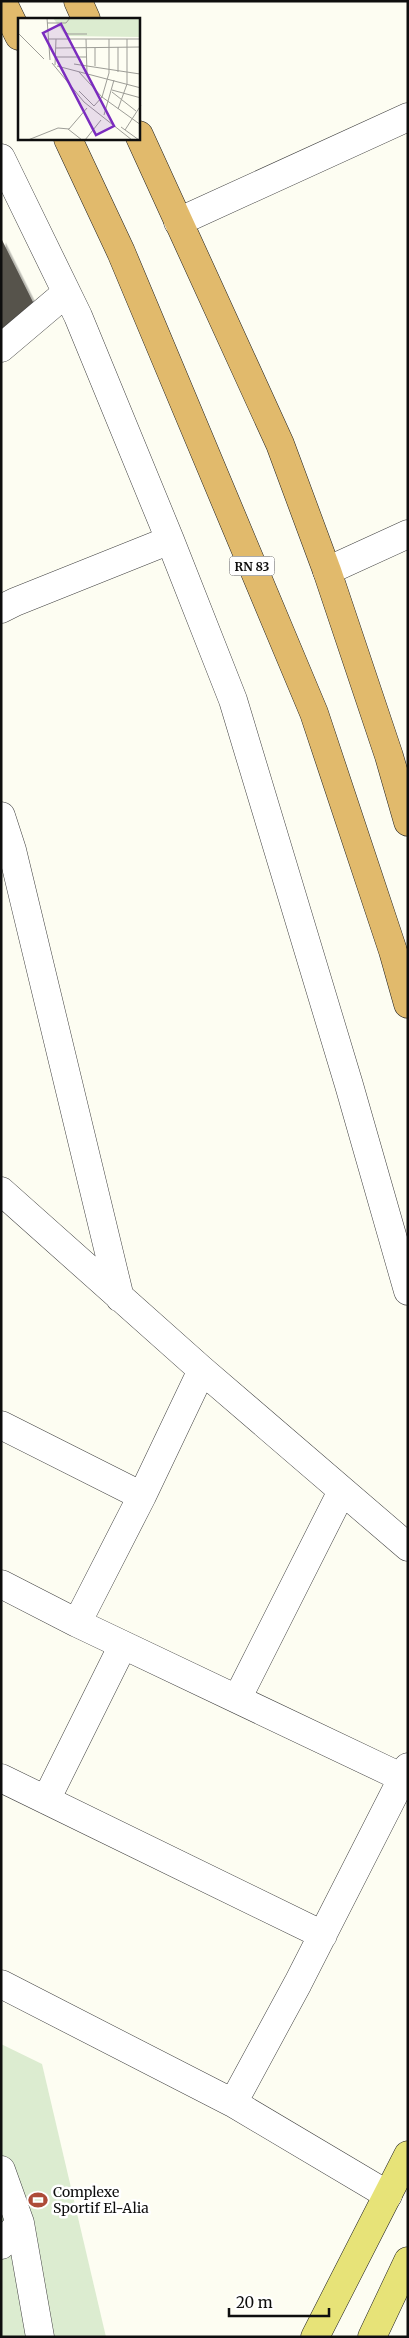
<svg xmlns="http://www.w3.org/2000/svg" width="409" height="2338" viewBox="0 0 409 2338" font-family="Merriweather,serif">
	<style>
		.pitch { fill: #dcecd0 }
		.building { fill: #56524c; filter: url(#shadow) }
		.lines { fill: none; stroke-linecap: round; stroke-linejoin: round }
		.minor-casing { stroke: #414141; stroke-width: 29 }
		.major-casing { stroke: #1f1f1f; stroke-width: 29 }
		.highway-casing { stroke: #1f1f1f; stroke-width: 29 }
		.minor { stroke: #fff; stroke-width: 28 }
		.major { stroke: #e7e378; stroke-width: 28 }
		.highway { stroke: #e1ba6c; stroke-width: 28 }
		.labels { text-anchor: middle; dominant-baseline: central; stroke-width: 5; stroke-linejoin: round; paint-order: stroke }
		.shield { fill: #fff; stroke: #565656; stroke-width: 1 }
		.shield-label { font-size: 12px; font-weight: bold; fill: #0e0e0e }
		.poi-label { font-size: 14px; fill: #0e0e0e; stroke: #fff; text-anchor: start }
		.inset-road { fill: none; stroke: #9d9d97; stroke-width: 1 }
		.view { fill: #7b2cbf; fill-opacity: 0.15; stroke: #7b2cbf; stroke-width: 2.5 }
		.inset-edge { fill: none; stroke: #0e0e0e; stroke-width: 2.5 }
	</style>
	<defs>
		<filter id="shadow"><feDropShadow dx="4.5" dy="4.5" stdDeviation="0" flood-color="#0004"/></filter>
	</defs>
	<rect width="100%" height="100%" fill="#fdfdf2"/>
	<!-- pitch -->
	<path class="pitch" d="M1,2044L42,2064L106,2337H1Z"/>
	<!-- building -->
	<path class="building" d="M1,238L38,312L1,330Z"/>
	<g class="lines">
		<!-- minor casing -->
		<g class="minor-casing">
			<path id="minor" d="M1,158L78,316L170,540L233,700L349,1085L408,1291
				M178,222L408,117
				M1,348L66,293
				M327,571L408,534
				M1,609L15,602L170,540
				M1,816L12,850L120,1298
				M1,1191L202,1370L408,1547
				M1,1425L142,1496
				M1,1584L77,1623L401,1777
				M77,1623L142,1496L202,1370
				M237,1699L342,1491
				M1,1778L323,1935
				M46,1800L123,1645
				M1,1984L233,2103L388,2195
				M233,2103L298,1983L408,1767
				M1,2170L20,2223
				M1,2245L20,2223L40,2337"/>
		</g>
		<!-- major casing -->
		<g class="major-casing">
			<path id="major" d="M315,2337L408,2155
				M372,2337L408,2261"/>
		</g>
		<!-- highway casing -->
		<g class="highway-casing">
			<path id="highway" d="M2,1L19,36
				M78,1L86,19
				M139,135L280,444L327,571L389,756L408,822
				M68,139L121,252L314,713L393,951L408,1004"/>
		</g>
		<!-- minor -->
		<use href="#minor" class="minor"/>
		<!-- major -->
		<use href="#major" class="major"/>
		<!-- highway -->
		<use href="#highway" class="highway"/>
	</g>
	<!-- icons -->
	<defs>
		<g id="stadium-bare" transform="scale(1.5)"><path d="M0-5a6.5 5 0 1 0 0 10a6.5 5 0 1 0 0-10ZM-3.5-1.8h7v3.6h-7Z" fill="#ad4b38" stroke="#fff" stroke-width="2.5" paint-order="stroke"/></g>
	</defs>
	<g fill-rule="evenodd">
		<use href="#stadium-bare" x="38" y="2200"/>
	</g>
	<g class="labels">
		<!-- shield labels -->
		<rect class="shield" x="229.5" y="556.5" width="45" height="19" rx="4"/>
		<g class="shield-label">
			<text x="252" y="566">RN 83</text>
		</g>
		<!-- poi labels -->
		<g class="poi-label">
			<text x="53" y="2192">Complexe<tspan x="53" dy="16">Sportif El-Alia</tspan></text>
		</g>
	</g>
	<!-- overview -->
	<g transform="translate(18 18)">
		<rect width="122" height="122" fill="#fdfdf2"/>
		<path d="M35,0H122V19L48,18Z" fill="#dcecd0"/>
		<path class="inset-road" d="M29,0L32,42M29,5H48L52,0M45,11L50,16H69M0,15L26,41M30,21H123M68,21L69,56M100,29V54M38,30L123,29M38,39H68M34,45L66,84L114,122M56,46L122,56M37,47L38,21M39,48L123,70M77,48V30M61,54L84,79L123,107M122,70V21M94,72L123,80M61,73L76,88M94,74L118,93M76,88L84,79L91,55V21M100,91L109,66V21M86,97L96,62M103,109L121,122M50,111L64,122M107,112L123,87M10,122L40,110L51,111L69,90M67,122L83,102"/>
		<path class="view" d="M43,6L96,108L78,117L25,15Z"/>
		<rect width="122" height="122" class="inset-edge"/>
	</g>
	<!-- border -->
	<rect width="409" height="2338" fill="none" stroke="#0e0e0e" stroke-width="5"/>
	<!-- scale -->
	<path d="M229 2308v8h100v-8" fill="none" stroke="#0e0e0e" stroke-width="2.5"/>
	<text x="236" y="2308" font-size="15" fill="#0e0e0e" stroke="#ffffff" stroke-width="4" paint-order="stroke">20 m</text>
</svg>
